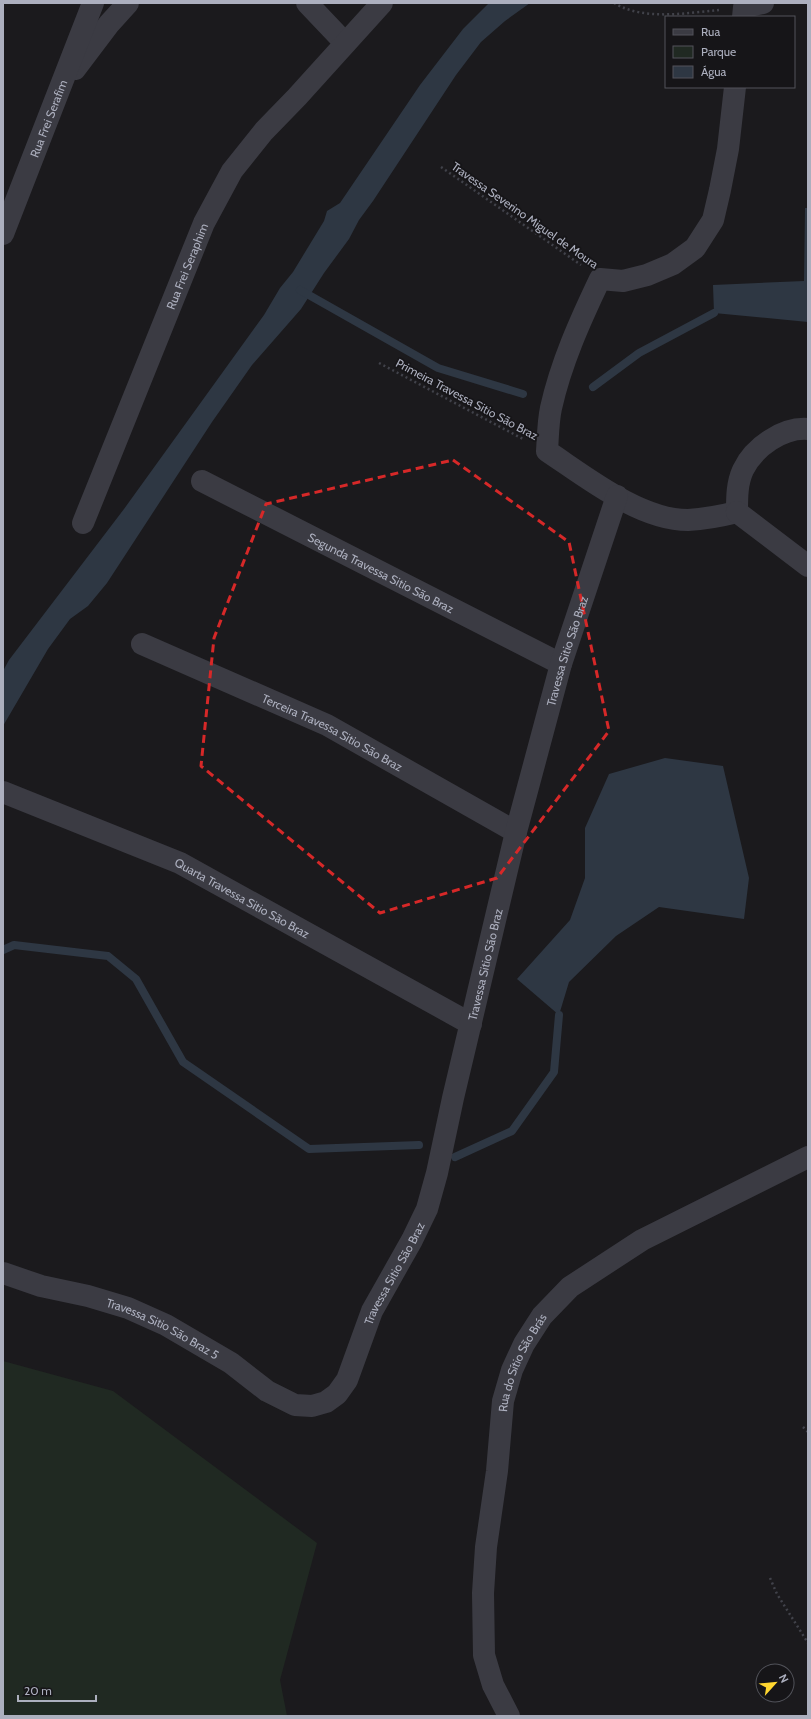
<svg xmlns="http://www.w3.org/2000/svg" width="811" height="1719" viewBox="0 0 811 1719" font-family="Cabin,sans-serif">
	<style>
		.green { fill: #202922 }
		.water { fill: #2e3743 }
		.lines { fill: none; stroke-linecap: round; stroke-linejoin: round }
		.stream { stroke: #2e3743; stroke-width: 8 }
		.path { stroke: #41424a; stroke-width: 2.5; stroke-dasharray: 2 3; stroke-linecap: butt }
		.minor { stroke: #3b3b43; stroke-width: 22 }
		.marked { fill: none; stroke: #d62828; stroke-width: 3; stroke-dasharray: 8 5; stroke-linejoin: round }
		.labels { text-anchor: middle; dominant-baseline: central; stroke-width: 3.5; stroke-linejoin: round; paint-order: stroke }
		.street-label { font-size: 12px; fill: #acafbe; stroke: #161518 }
	</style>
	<rect width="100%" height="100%" fill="#1b1a1d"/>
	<!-- green -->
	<path class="green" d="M3,1361L113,1391L317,1543L280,1680L287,1716H3Z"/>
	<!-- water -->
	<path class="water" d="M489,3H530L505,21L481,42L456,75L373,201L359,220L349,239L324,273L301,309L252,365L212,422L107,583L88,606L70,619L48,649L3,726V671L9,660L124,509L264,315L280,288L293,272L324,221L327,211L340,203L420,85L463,29Z
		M805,208H808V322L714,313L713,285L804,281Z
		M665,758L723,766L749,878L744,919L659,907L616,936L569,982L559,1015L517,979L570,920L585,878V828L609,774Z"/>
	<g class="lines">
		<!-- stream -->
		<path class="stream" d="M300,290L438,368L523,394
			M593,387L639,353L714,313
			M3,950L14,945L108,956L136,979L183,1062L309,1149L419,1145
			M455,1157L512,1131L554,1072L559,1015"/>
		<!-- path -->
		<path class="path" d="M614,3C644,21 686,13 719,10
			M441,167L581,265
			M379,363L523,439
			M803,1427L808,1432
			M770,1578L777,1594L808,1643"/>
		<!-- minor -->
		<g class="minor">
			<path d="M307,3L345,43"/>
			<path d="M743,17L744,7L763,3"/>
			<path d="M75,69L109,24L128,3"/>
			<path d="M735,87L728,149L720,190L713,220L695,248L673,264L647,275L623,281L600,279C580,321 561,363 551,408C548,422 548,437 547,451C586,477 640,520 688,520C705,519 721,516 737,512"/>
			<path id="s1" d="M3,234L93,3"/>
			<path id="s2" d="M202,481L561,664"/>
			<path d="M737,512C737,497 737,483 743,470C754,447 783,427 808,429"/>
			<path d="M737,512L808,566"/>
			<path id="s3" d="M83,523L204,223L232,171L264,131L297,97L382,3"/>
			<path id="s4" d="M142,644L327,725L516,832"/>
			<path id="s5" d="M3,792L180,863L471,1024"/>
			<path id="s6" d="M3,1273L41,1286L88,1296L128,1308L166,1325L231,1363L267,1391L295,1405L312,1406L326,1402L337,1394L347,1380L372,1311L412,1240L427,1209L437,1173L453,1098L516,832L561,664L617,496"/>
			<path id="s7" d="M509,1716L493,1685L484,1655L483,1593L486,1547L497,1471L503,1401L512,1370L524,1344L542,1316L570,1287L642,1240L808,1157"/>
		</g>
	</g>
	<!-- marked area -->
	<path class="marked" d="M453,460L569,542L609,731L497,878L380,913L201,766L214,638L266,504Z"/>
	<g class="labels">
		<!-- street labels -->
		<g class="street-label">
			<text stroke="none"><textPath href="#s1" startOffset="124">Rua Frei Serafim</textPath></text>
			<text transform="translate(525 215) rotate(35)">Travessa Severino Miguel de Moura</text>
			<text stroke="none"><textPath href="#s3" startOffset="277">Rua Frei Seraphim</textPath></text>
			<text transform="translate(467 399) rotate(28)">Primeira Travessa Sitio São Braz</text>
			<text stroke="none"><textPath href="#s2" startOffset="201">Segunda Travessa Sitio São Braz</textPath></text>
			<text stroke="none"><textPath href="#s6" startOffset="1151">Travessa Sitio São Braz</textPath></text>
			<text stroke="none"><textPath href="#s4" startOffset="210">Terceira Travessa Sitio São Braz</textPath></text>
			<text stroke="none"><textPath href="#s5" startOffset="262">Quarta Travessa Sitio São Braz</textPath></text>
			<text stroke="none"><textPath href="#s6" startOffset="827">Travessa Sitio São Braz</textPath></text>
			<text stroke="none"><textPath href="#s6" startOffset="503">Travessa Sitio São Braz</textPath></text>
			<text stroke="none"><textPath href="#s6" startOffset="170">Travessa Sitio São Braz 5</textPath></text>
			<text stroke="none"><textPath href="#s7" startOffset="364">Rua do Sítio São Brás</textPath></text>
		</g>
	</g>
	<!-- border -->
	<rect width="811" height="1719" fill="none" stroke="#acafbe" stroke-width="8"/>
	<!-- legend -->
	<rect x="665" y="16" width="130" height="72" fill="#161518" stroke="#52535a"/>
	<rect x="673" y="29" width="20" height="6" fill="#3b3b43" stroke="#52535a"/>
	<text x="701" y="36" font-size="12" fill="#acafbe">Rua</text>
	<rect x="673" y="46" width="20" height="12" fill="#202922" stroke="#52535a"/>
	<text x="701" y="56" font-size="12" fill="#acafbe">Parque</text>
	<rect x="673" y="66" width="20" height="12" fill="#2e3743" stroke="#52535a"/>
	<text x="701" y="76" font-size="12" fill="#acafbe">Água</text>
	<!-- north arrow -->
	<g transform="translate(775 1683) rotate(63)"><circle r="19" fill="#161518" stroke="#52535a"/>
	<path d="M0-3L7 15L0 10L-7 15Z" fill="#ffd630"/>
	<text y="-6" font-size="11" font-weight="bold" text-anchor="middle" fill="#acafbe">N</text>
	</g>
	<!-- scale -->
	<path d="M18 1695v6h78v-6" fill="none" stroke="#acafbe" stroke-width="2"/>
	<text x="24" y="1695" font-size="12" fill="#acafbe" stroke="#161518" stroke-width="3" paint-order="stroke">20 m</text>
</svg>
